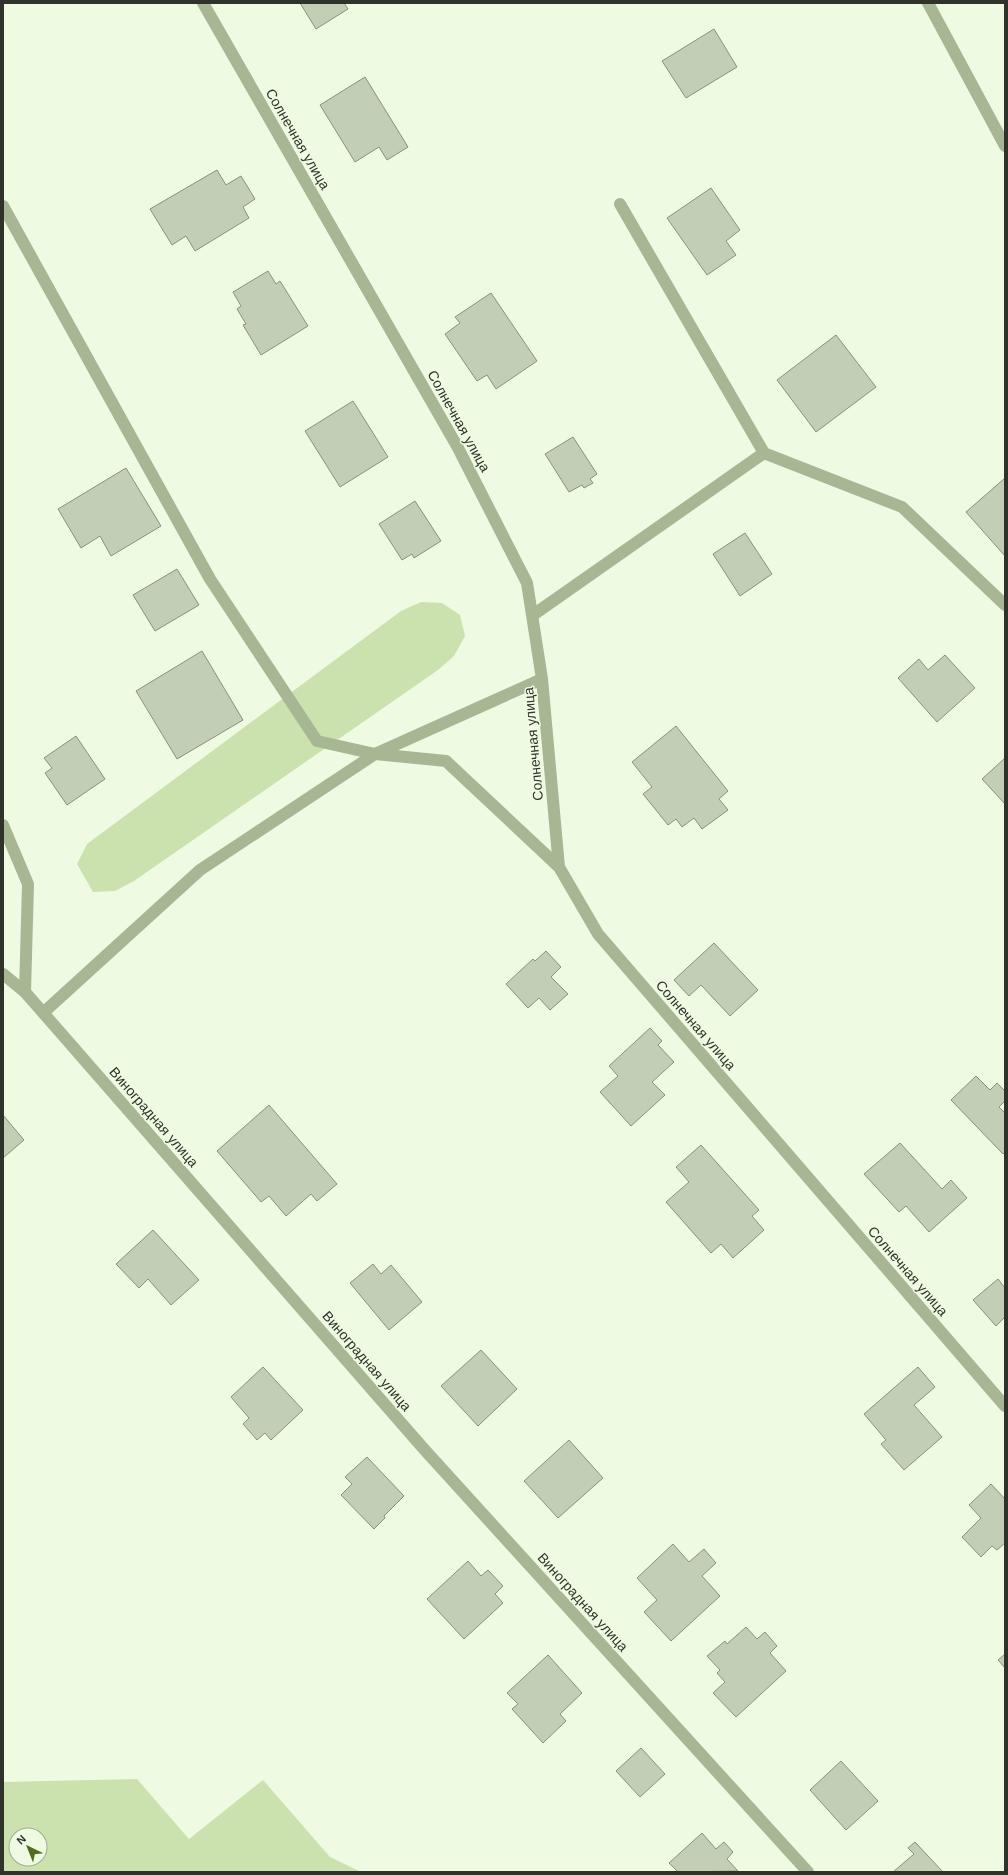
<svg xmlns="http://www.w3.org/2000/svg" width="1008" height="1875" viewBox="0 0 1008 1875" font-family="Arial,sans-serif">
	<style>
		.green { fill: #cbe2af; fill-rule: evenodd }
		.building { fill: #c3ceb7; stroke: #88927c }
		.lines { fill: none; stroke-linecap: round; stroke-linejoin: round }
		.minor { stroke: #a7b793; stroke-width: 12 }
		.labels { text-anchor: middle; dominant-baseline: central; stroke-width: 3; stroke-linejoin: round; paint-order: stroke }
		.street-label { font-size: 14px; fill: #2f332a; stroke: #effae2 }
	</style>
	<rect width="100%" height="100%" fill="#effae2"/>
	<!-- green -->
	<path class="green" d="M421,602L442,603L460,615L465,636L454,656L438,670L134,881L115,891L93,892L77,864L87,844L401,611Z
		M137,1779L189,1839L263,1780L330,1857L361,1872H3V1782ZM16,1835H40V1859H16Z"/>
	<!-- building -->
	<path class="building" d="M300,3H344L348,9L316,29Z
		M714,29L737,67L686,98L662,61Z
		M365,77L408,147L387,160L379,147L355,162L320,105Z
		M217,170L226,185L241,176L255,199L243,207L249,218L195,251L186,236L172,245L150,209Z
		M711,188L740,230L726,241L736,255L707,275L667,218Z
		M268,271L276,284L280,281L308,326L261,355L243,325L246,324L237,309L241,306L233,292Z
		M491,293L537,361L496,389L487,375L477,381L445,334L460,323L455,317Z
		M836,335L876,387L816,432L777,380Z
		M353,401L388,457L340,487L305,431Z
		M573,437L597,474L590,479L593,483L584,488L582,485L569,492L545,454Z
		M126,468L161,526L111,556L100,536L81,548L58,509Z
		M1005,478V556L966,512Z
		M415,501L441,541L414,558L412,554L402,560L379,524Z
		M745,533L772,574L740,596L713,554Z
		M177,569L199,605L155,631L133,595Z
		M202,651L243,720L177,759L136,691Z
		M945,655L975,688L937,722L898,678L919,659L928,670Z
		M676,726L728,791L719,799L728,810L702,829L694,818L682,827L676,819L668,825L643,794L652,787L632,762Z
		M76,736L105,779L67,805L45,773L52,768L44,758Z
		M1005,758V804L982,779Z
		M714,943L758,990L730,1016L701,985L689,996L674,980Z
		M546,951L561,967L551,977L568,994L550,1010L539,998L528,1008L506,984L533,959L535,961Z
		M650,1028L662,1041L658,1045L674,1062L652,1082L665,1095L631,1126L600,1092L618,1076L609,1066Z
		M976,1076L990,1090L997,1083L1005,1091V1101L999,1107L1005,1113V1152L1003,1154L951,1100Z
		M269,1105L337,1184L317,1201L311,1194L286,1216L269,1196L261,1202L217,1151Z
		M3,1115L24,1140L3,1158Z
		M900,1143L942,1189L951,1180L967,1198L929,1232L906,1206L899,1212L864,1174Z
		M701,1145L759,1210L752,1216L764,1230L733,1258L721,1244L711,1253L666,1202L689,1182L676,1167Z
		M153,1230L199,1280L171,1305L148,1279L139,1288L116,1264Z
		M373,1264L381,1274L391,1265L422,1302L389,1330L350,1283Z
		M998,1279L1005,1288V1317L996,1326L973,1300Z
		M481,1350L517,1389L478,1426L441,1386Z
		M263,1367L303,1410L271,1440L265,1433L257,1440L243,1424L249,1418L231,1397Z
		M918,1367L935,1387L914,1405L942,1437L904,1470L881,1444L886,1440L864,1414Z
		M569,1440L603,1478L558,1518L524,1481Z
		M367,1457L404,1496L384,1516L385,1518L374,1529L341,1495L352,1484L345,1477Z
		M991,1484L1005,1499V1543L997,1550L992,1546L981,1557L962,1537L981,1518L969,1505Z
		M673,1544L689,1562L704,1549L716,1563L702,1576L720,1596L671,1641L644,1612L657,1600L637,1578Z
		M468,1561L481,1576L488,1570L503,1586L495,1594L503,1603L464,1639L427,1599Z
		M746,1627L757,1639L765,1632L777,1646L770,1653L786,1671L736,1717L713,1693L725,1682L717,1673L720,1670L707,1656L725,1641L727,1644Z
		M1005,1654V1668L998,1660Z
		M548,1655L582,1693L560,1714L566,1721L543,1743L512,1709L518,1704L507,1693Z
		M641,1748L665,1774L640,1797L616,1771Z
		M841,1761L878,1801L846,1830L810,1790Z
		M702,1833L716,1849L724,1842L733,1852L727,1859L738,1871L678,1872L669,1863Z
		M915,1842L943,1872H893L914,1854L908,1848Z"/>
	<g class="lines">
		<!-- minor -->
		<path class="minor" d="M203,3L457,446L527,583L542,679L559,867L598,934L1005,1406
			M928,3L1005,146
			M620,204L764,453L902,507L1005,605
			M3,206L210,579L317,741L375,754L446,761L559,867
			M533,615L764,453
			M3,825L28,884L25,992L423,1448L808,1872
			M3,974L25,992
			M43,1013L200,870L375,754L542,679"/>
	</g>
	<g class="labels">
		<!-- street labels -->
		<g class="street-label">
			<text transform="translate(298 139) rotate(60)">Солнечная улица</text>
			<text transform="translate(459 421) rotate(61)">Солнечная улица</text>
			<text transform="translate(533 744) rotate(-95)">Солнечная улица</text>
			<text transform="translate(696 1025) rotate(49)">Солнечная улица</text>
			<text transform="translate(154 1117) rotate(49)">Виноградная улица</text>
			<text transform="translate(908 1271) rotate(49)">Солнечная улица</text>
			<text transform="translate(367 1361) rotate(49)">Виноградная улица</text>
			<text transform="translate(583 1602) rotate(48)">Виноградная улица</text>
		</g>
	</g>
	<!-- border -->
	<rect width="1008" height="1875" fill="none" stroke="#2f332a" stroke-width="8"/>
	<!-- north arrow -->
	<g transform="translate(28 1847) rotate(317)"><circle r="19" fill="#effae2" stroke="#a2aa98"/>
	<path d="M0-3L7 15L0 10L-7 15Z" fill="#506c1f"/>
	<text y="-6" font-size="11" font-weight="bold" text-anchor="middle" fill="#2f332a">N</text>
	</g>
</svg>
